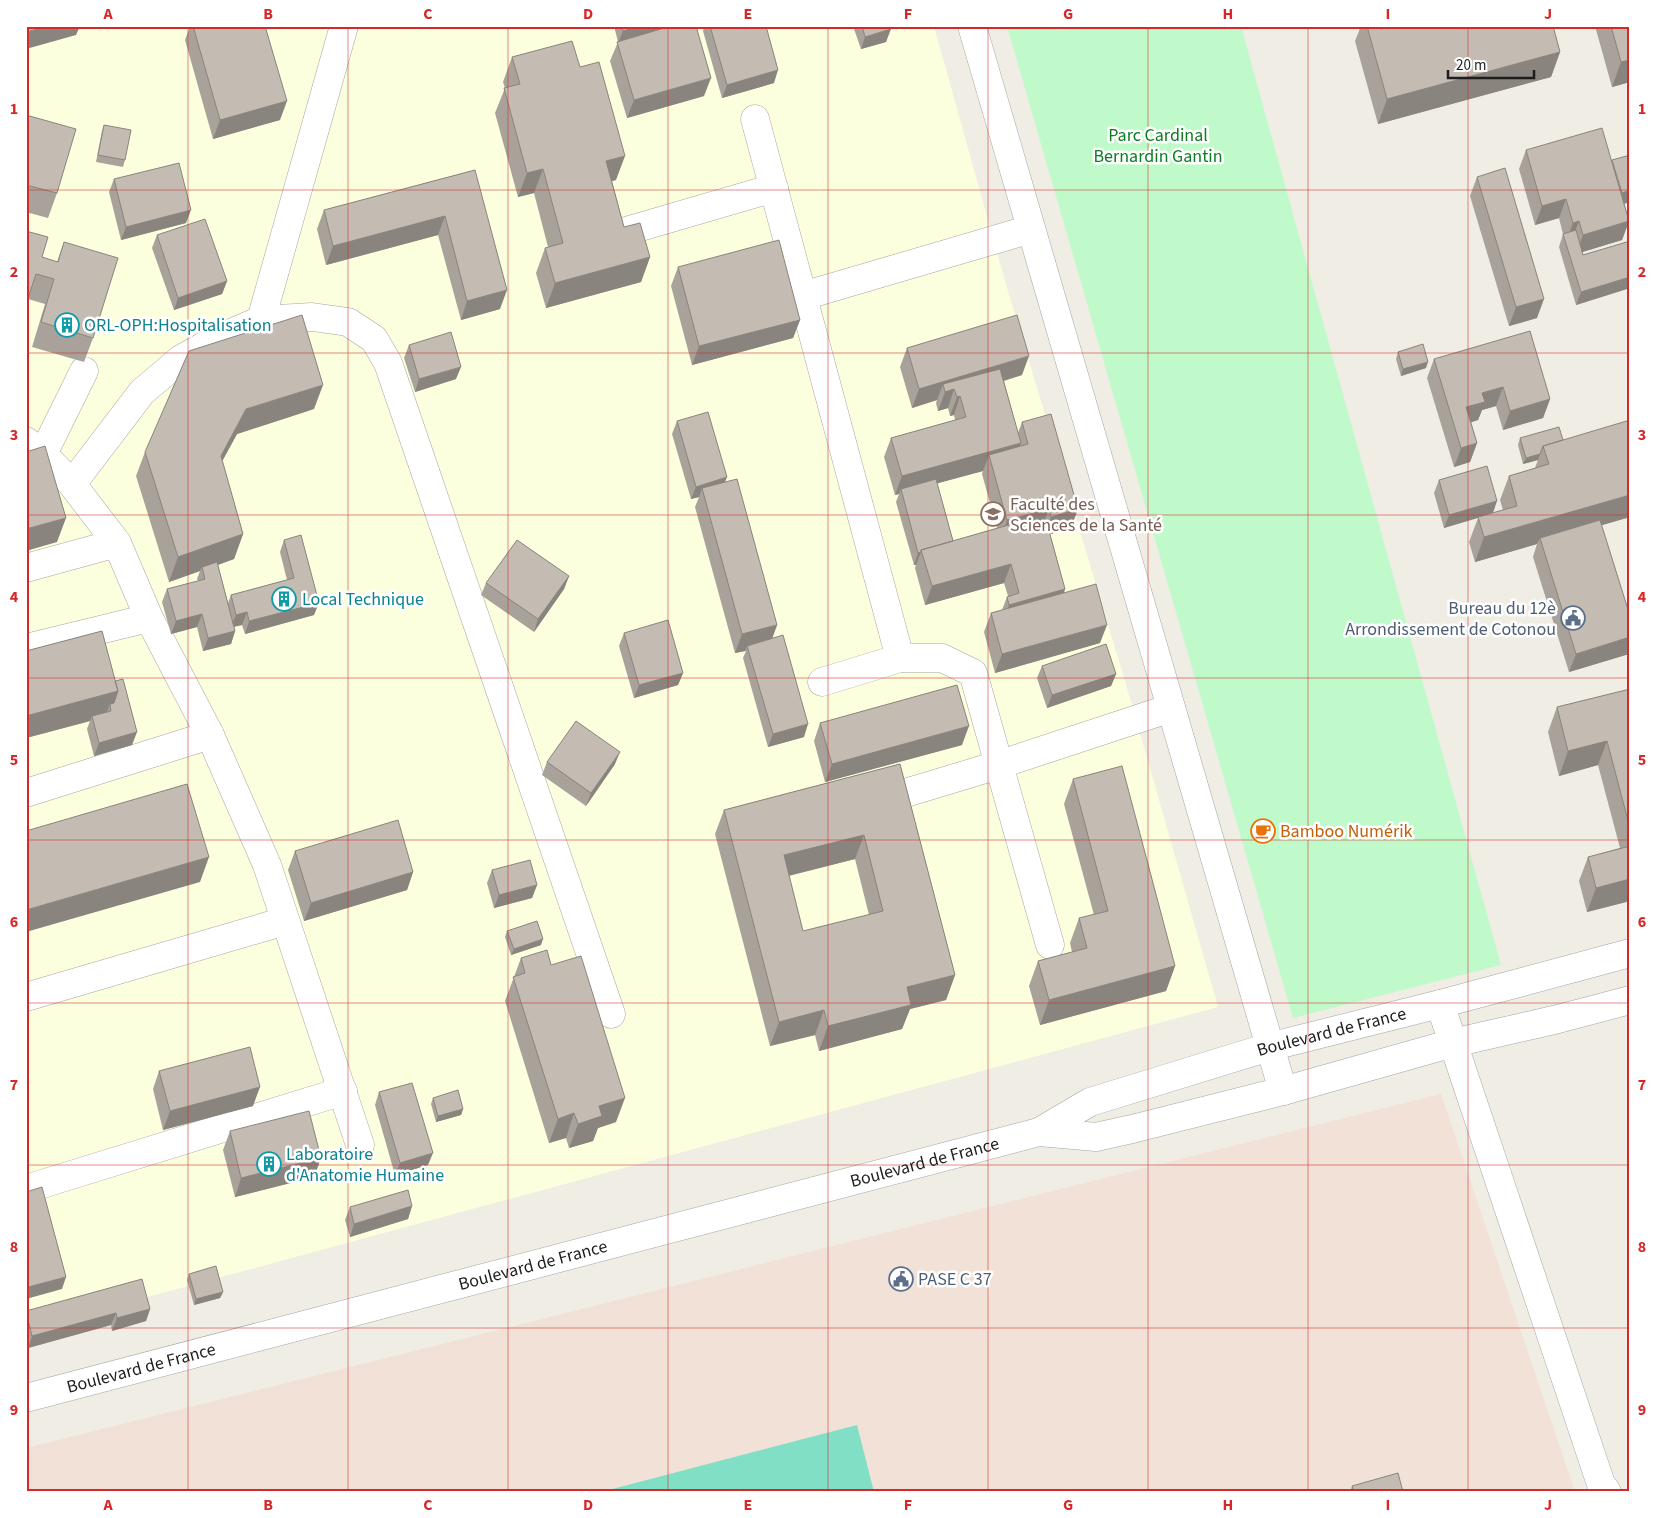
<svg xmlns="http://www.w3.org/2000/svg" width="1656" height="1518" viewBox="0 0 1656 1518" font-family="'Source Sans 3',sans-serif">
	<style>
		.education { fill: #fbffdd }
		.military { fill: #f1e1d7 }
		.park { fill: #c0facb }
		.pitch { fill: #81dfc5 }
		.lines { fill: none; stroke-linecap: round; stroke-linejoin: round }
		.minor-casing { stroke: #a5a5a5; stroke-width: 29 }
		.minor { stroke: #fff; stroke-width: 28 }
		.wall { fill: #a9a29a; fill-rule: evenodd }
		.shaded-wall { fill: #89847d }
		.building { fill: #c4bcb3; stroke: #89847d; fill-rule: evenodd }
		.grid { fill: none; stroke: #d62828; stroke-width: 1; stroke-opacity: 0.55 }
		.labels { text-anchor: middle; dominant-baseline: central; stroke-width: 5; stroke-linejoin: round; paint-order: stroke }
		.park-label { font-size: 18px; fill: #0a7e20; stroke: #fff }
		.culture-label { font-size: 18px; fill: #0d838f; stroke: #fff; text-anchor: start }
		.education-label { font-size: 18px; fill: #785e54; stroke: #fff; text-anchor: start }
		.service-label { font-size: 18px; fill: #4e5e75; stroke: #fff; text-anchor: end }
		.food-label { font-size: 18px; fill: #c56008; stroke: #fff; text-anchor: start }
		.street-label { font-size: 18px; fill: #1e1e1e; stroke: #fff }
		.neatline { fill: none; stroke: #d62828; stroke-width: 2 }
		.grid-label { font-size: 16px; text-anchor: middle; font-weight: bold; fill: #d62828 }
	</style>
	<rect width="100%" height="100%" fill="#efede4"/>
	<!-- education -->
	<path class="education" d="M26,26H934L1005,281L1132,705L1218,1007L26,1330Z"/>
	<!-- military -->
	<path class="military" d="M1441,1094L1575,1492H26V1448Z"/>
	<!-- park -->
	<path class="park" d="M1007,26H1241L1501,965L1293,1018Z"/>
	<!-- pitch -->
	<path class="pitch" d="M857,1425L874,1492H601Z"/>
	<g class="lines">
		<!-- minor casing -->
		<g class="minor-casing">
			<g id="minor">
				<path d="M972,26L1283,1091"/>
				<path d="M755,119L900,658"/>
				<path d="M623,232L774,188"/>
				<path d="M803,296L1031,229"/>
				<path d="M261,320L344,26"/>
				<path d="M26,441L43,454L72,484L117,543L149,618L210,735L267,865L360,1145"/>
				<path d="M26,459L43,454L84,371"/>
				<path d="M72,484L142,392L181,359L217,339L261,320L312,317L348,322L374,339L388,363L611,1014"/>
				<path d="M26,568L117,543"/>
				<path d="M26,648L149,618"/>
				<path d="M822,682L900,658H942L973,673L1050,945"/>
				<path d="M26,793L210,735"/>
				<path d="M902,794L998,765L1171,708"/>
				<path d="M26,997L285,921"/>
				<path d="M1440,1004L1601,1484L1607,1492"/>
				<path d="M1039,1132L1096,1137L1132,1129L1283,1091L1453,1043L1558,1019L1630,1000"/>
				<path d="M26,1189L343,1091"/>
				<path id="s1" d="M26,1398L1039,1132L1090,1102L1269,1047L1440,1004L1630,953"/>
			</g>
		</g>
		<!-- minor -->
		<use href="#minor" class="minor"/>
	</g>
	<!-- wall -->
	<path class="wall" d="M190,26H265L280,120L213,139L185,40Z
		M614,26H696L704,96L627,118L610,61L618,42Z
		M705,26H766L774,83L722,98L703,31Z
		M853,26H890L886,42L861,49Z
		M1361,26H1553L1560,52L1551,77L1378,124L1355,41Z
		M1595,26H1630V82L1612,87Z
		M512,57L580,67L616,180L612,181L624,227L650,257L641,282L546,308L536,273L545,248L548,247L534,193L518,197L495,113L505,88L503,82Z
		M26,115L57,193L48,218L26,212Z
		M104,125L125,160L123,167L96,162L102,131Z
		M1526,150L1611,162L1612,160L1630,202L1624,204L1629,221L1622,240L1582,252L1583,255L1630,241V288L1576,305L1559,247L1563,234L1559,218L1535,225L1519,169Z
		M475,170L500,309L461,320L438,235L326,265L317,229L324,210Z
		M1477,177L1537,318L1509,326L1470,196Z
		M114,179L186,223L121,240L109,192Z
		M26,231L42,257L57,262L64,242L93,338L84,362L32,347L45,304L28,299Z
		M157,235L227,281L222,294L174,310L152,248Z
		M678,267L800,320L793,338L692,365L671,286Z
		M409,345L456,379L415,392L404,358Z
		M907,348L1022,375L1004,381L1018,433L1022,422L1071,528L1050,534L1065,589L1064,593L1100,643L995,673L984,632L991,613L1002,610L1007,597L1008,596L1004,583L925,605L915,568L916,565H914L896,502L899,494L895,495L884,457L891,438L955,420L954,415L950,416L948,408L938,411L936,403L937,400L912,408L900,367ZM983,471L982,474L997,528L953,541L937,483Z
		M1398,352L1426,368L1401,376L1396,359Z
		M1434,359L1550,399L1543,418L1503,430L1496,406L1482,410L1478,420L1471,422L1477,443L1470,462L1454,467L1427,378Z
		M314,409L237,434L222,461L243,534L234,559L218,565L228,603L231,595L287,580L280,552L284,540L314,615L245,634L242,625L234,627L235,631L231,644L203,651L197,627L171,634L162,602L167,589L198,581L197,579L200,571L169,582L136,476L145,452Z
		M677,421L725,482L777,625L772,639L804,737L768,747L743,658L746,651L735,653L695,507L699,497L691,499L672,434Z
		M1520,438L1563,440L1630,517L1601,525L1629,654L1569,672L1533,557L1537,544L1475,562L1469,542L1478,518L1444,528L1434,493L1439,480L1493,513L1503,510L1500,500L1509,476L1535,468L1538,460L1523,464L1518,445Z
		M569,576L564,589L534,632L481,595L486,583Z
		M102,631L132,745L94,756L87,729L90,721L26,738V651Z
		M624,633L683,673L678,685L634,698L619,646Z
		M1042,666L1116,674L1111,686L1047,708L1037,678Z
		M1630,689V901L1587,912L1579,881L1588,857L1620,848L1598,765L1559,776L1548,732L1557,707Z
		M820,723L962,745L825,782L814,741Z
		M547,762L615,764L586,806L542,775Z
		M900,764L955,975L946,1000L910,1009L902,1029L819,1051L815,1035L770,1046L715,834L724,810ZM855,859L869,915L803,931L789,876Z
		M1073,779L1175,966L1166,991L1040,1025L1029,986L1038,961L1072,952L1070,943L1079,918L1094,915L1064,804Z
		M295,851L413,872L407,890L304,921L288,870Z
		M492,870L537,885L532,898L494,908L487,883Z
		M507,931L541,945L511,955L505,937Z
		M521,958L551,965L616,1122L598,1128L593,1141L569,1148L566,1138L549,1143L505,1001Z
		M159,1071L253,1106L163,1130L153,1089Z
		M379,1092L428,1165L395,1175L375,1105Z
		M433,1098L463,1109L461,1115L436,1122L431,1104Z
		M230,1131L321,1158L314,1177L235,1197L223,1150Z
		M412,1206L408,1219L350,1237L345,1220L350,1207Z
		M189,1274L223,1292L220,1298L194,1305L187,1280Z
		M150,1309L146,1321L112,1331L111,1325L28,1348L26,1343V1311Z
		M1352,1486L1354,1492H1350Z"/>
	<!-- shaded-wall -->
	<path class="shaded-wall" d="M49,26H80L76,35L26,49V32Z
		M639,26H674L618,43L623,31Z
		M891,29L886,42L861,49L865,37Z
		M1560,52L1551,77L1378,124L1387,99Z
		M1630,60V82L1612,87L1621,62Z
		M778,70L774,83L722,98L727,85Z
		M711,78L704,96L627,118L634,100Z
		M287,101L280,120L213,139L220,120Z
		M625,156L616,180L597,185L606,161Z
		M543,169L534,193L518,197L527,173Z
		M1630,190V202L1618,205L1622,193Z
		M1566,199L1559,218L1535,225L1542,206Z
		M191,210L186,223L121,240L126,227Z
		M445,216L438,235L326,265L333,246Z
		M1579,221L1572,240L1566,242L1573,223Z
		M1629,221L1622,240L1576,254L1583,235Z
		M650,257L641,282L546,308L555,283Z
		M1630,277V288L1576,305L1581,292Z
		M227,281L222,294L174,310L178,298Z
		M507,290L500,309L461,320L467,301Z
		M1544,299L1537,318L1509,326L1516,307Z
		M800,320L793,338L692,365L699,346Z
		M1029,356L1022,375L956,395L954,389L948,408L938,411L945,392L943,384L937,400L912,408L919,389Z
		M1428,362L1426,368L1401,376L1403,369Z
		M461,367L456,379L415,392L419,379Z
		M323,385L314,409L237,434L212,480L221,456L246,409Z
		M1503,387L1496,406L1482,410L1478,420L1460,426L1466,407L1482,393Z
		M960,396L954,415L950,416L957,397Z
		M1550,399L1543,418L1503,430L1510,411Z
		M1021,443L1014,462L989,455L983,471L902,493L901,489L899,494L895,495L902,476Z
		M1477,443L1470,462L1454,467L1461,448Z
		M1540,454L1538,460L1523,464L1526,458Z
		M727,477L722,490L702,488L699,497L691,499L696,487Z
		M1630,495V517L1541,543L1540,538L1537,544L1475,562L1484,537Z
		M1497,501L1493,513L1444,528L1449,515Z
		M1049,509L1042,527L1001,539L1007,520Z
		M1078,509L1071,528L1044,536L1051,517Z
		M66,518L57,542L26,551V529Z
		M243,534L234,559L203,570L202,567L200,571L169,582L178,557Z
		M921,552L916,565H914L918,553Z
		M1011,564L1004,583L925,605L932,586Z
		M569,576L564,589L534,632L538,619Z
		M1065,589L1058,608L1002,624L1009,605Z
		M319,603L314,615L245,634L249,621Z
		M247,612L242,625L231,627L236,615Z
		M202,614L197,627L171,634L176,621Z
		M777,625L770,644L747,646L745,651L735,653L742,634Z
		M1107,625L1100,643L995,673L1002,654Z
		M235,631L231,644L203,651L208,638Z
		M1630,637V651L1629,654L1569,672L1576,654Z
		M683,673L678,685L634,698L639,685Z
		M1116,674L1111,686L1047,708L1052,695Z
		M118,691L111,711L110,704L105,717L92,716L90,721L26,738V716Z
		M808,724L804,737L768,747L773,734Z
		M969,726L962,745L825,782L832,764Z
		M137,732L132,745L94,756L99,743Z
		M1607,741L1598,765L1559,776L1568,751Z
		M620,752L615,764L586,806L591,793Z
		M864,835L855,859L775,879L784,855Z
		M209,857L200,882L26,932V910Z
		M413,872L407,890L304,921L311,903Z
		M1630,879V901L1587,912L1596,888Z
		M537,885L532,898L494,908L499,895Z
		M543,939L541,945L511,955L514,949Z
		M1175,966L1166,991L1040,1025L1049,1000Z
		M955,975L946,1000L910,1009L902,1029L819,1051L828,1026L907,987Z
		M824,1010L815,1035L770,1046L779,1022Z
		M260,1087L253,1106L163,1130L170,1111Z
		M625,1098L616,1122L598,1128L593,1141L569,1148L578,1124L599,1106Z
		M463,1109L461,1115L436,1122L438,1116Z
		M574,1113L566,1138L549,1143L558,1119Z
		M433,1153L428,1165L395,1175L400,1163Z
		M321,1158L314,1177L235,1197L241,1178Z
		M412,1206L408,1219L350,1237L354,1224Z
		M66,1277L62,1289L26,1299V1291L28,1287Z
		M223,1292L220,1298L194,1305L196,1299Z
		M150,1309L146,1321L112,1331L117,1318Z
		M116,1313L111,1325L28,1348L32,1336Z"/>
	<!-- building -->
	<path class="building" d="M26,26H49L26,32Z
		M193,26H265L287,101L220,120Z
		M622,26H639L623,31Z
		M671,26H696L711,78L634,100L617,42Z
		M710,26H766L778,70L727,85Z
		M862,26H890L891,29L865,37Z
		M1367,26H1553L1560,52L1387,99Z
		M1611,26H1630V60L1621,62Z
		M572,41L580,67L599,62L625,156L606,161L624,227L640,223L650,257L555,283L545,248L563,243L543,169L527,173L504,88L520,84L512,57Z
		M26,115L76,129L57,193L26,185Z
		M104,125L131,130L125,160L98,155Z
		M1602,128L1629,221L1583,235L1579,221L1573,223L1566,199L1542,206L1526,150Z
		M1630,155V190L1622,193L1612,160Z
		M179,163L191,210L126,227L114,179Z
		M1505,168L1544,299L1516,307L1477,177Z
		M475,170L507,290L467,301L445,216L333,246L324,210Z
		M205,219L227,281L178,298L157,235Z
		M1576,230L1583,255L1630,241V277L1581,292L1563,234Z
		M26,231L48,237L42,257L58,262L64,242L118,258L93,338L41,322L54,279L36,274L26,304Z
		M779,240L800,320L699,346L678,267Z
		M302,315L323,385L246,409L221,456L243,534L178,557L145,452L189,351Z
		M1017,315L1029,356L919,389L907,348Z
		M1530,331L1550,399L1510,411L1503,387L1482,393L1485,402L1466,407L1477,443L1461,448L1434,359Z
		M451,332L461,367L419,379L409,345Z
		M1423,344L1428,362L1403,369L1398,352Z
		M1000,369L1021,443L902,476L891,438L966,417L960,396L957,397L954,389L945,392L943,384Z
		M708,412L727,477L696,487L677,421Z
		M1051,414L1078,509L1051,517L1049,509L1007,520L989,455L1028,444L1022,422Z
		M1630,420V495L1484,537L1478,517L1517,506L1509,476L1549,464L1543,446Z
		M1559,427L1563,440L1543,446L1540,454L1526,458L1520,438Z
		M45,446L66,518L26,529V452Z
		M1487,466L1497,501L1449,515L1439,480Z
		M737,479L777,625L742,634L702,488Z
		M936,479L953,541L921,550V552L918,553L901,489Z
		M1046,520L1065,589L1009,605L1007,597L1019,593L1011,564L932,586L921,550L1012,524L1013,529Z
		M1600,520L1630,616V637L1576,654L1540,538Z
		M301,535L319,603L249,621L247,612L236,615L231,595L294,578L284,540Z
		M517,540L569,576L538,619L486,583Z
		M217,562L235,631L208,638L202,614L176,621L167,589L205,579L202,567Z
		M1096,584L1107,625L1002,654L991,613Z
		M668,620L683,673L639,685L624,633Z
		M102,631L118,691L26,716V651Z
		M783,635L808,724L773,734L747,646Z
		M1106,644L1116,674L1052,695L1042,666Z
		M123,679L137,732L99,743L92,716L111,711L110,704L114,703L118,691L115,681Z
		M957,685L969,726L832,764L820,723Z
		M1630,689V828L1607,741L1568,751L1557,707Z
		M576,721L620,752L591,793L547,762Z
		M900,764L955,975L907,987L911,1005L828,1026L824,1010L779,1022L724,810ZM864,835L883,911L803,931L784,855Z
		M1122,766L1175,966L1049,1000L1038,961L1087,948L1079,918L1108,911L1073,779Z
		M187,784L209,857L26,910V831Z
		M398,820L413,872L311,903L295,851Z
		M1630,846V879L1596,888L1588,857Z
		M530,860L537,885L499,895L492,870Z
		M537,921L543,939L514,949L507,931Z
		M547,950L551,965L581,956L625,1098L599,1106L602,1116L578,1124L574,1113L558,1119L513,977L525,973L521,958Z
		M250,1047L260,1087L170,1111L159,1071Z
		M412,1083L433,1153L400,1163L379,1092Z
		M458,1090L463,1109L438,1116L433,1098Z
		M309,1111L321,1158L241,1178L230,1131Z
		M42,1187L66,1277L28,1287L26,1282V1192Z
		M408,1190L412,1206L354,1224L350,1207Z
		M216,1266L223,1292L196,1299L189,1274Z
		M142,1279L150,1309L117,1318L116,1313L32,1336L26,1311Z
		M1398,1473L1403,1492H1354L1352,1486Z"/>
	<!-- grid -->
	<path class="grid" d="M188,26V1492M348,26V1492M508,26V1492M668,26V1492M828,26V1492M988,26V1492M1148,26V1492M1308,26V1492M1468,26V1492M26,190H1630M26,353H1630M26,515H1630M26,678H1630M26,840H1630M26,1003H1630M26,1165H1630M26,1328H1630"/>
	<!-- icons -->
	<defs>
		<g id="building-ring" transform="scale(1.25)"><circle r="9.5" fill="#fff" stroke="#0f9aa8" stroke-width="1.5"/><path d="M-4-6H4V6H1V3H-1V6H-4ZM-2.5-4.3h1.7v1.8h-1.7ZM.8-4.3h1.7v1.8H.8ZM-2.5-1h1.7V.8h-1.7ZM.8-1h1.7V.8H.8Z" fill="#0f9aa8"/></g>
		<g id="university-ring" transform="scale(1.25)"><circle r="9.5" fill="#fff" stroke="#8d6e63" stroke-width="1.5"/><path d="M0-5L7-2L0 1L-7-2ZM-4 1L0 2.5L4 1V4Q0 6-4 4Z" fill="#8d6e63"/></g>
		<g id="civic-ring" transform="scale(1.25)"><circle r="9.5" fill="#fff" stroke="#5c6f8a" stroke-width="1.5"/><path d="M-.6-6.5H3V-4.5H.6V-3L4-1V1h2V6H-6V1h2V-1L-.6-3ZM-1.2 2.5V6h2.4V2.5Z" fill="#5c6f8a"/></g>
		<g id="cafe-ring" transform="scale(1.25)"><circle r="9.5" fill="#fff" stroke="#e8710a" stroke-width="1.5"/><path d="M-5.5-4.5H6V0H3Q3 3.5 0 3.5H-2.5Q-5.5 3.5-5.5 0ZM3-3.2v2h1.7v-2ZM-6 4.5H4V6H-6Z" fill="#e8710a"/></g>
	</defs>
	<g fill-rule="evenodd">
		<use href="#building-ring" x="67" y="325"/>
		<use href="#university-ring" x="993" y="514"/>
		<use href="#building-ring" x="284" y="599"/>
		<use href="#civic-ring" x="1573" y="618"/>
		<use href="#cafe-ring" x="1263" y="831"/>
		<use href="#building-ring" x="269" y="1164"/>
		<use href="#civic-ring" x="901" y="1279"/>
	</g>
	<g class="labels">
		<!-- park labels -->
		<g class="park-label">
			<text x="1158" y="135">Parc Cardinal<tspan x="1158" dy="21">Bernardin Gantin</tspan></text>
		</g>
		<!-- culture labels -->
		<g class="culture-label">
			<text x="84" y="325">ORL-OPH:Hospitalisation</text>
			<text x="302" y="599">Local Technique</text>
			<text x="286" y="1154">Laboratoire<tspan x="286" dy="21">d'Anatomie Humaine</tspan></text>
		</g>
		<!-- education labels -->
		<g class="education-label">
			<text x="1010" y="504">Faculté des<tspan x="1010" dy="21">Sciences de la Santé</tspan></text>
		</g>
		<!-- service labels -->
		<g class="service-label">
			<text x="1556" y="608">Bureau du 12è<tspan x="1556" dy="21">Arrondissement de Cotonou</tspan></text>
			<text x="918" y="1279" text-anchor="start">PASE C 37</text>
		</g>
		<!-- food labels -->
		<g class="food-label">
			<text x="1280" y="831">Bamboo Numérik</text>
		</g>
		<!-- street labels -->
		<g class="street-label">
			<text stroke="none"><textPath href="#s1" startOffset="1358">Boulevard de France</textPath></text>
			<text stroke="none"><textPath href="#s1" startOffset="929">Boulevard de France</textPath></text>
			<text stroke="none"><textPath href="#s1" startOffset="524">Boulevard de France</textPath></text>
			<text stroke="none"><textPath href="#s1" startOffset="119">Boulevard de France</textPath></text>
		</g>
	</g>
	<!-- border -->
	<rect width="1656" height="1518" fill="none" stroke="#ffffff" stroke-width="55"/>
	<!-- scale -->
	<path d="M1448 70v8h86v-8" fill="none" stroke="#1e1e1e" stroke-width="2.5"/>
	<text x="1456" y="70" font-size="15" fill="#1e1e1e" stroke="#ffffff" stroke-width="4" paint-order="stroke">20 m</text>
	<rect x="28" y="28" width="1600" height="1462" class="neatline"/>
	<g class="grid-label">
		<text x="108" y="19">A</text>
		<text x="268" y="19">B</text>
		<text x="428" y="19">C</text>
		<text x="588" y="19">D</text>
		<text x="748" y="19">E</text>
		<text x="908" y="19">F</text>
		<text x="1068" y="19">G</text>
		<text x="1228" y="19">H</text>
		<text x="1388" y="19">I</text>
		<text x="1548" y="19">J</text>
		<text x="14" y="114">1</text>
		<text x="1642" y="114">1</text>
		<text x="14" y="277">2</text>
		<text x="1642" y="277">2</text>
		<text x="14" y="440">3</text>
		<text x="1642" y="440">3</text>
		<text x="14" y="602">4</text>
		<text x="1642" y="602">4</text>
		<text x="14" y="765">5</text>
		<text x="1642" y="765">5</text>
		<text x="14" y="927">6</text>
		<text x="1642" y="927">6</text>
		<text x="14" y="1090">7</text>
		<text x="1642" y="1090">7</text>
		<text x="14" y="1252">8</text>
		<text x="1642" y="1252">8</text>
		<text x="14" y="1415">9</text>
		<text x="1642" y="1415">9</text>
		<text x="108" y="1510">A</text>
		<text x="268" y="1510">B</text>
		<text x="428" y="1510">C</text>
		<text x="588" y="1510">D</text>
		<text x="748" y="1510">E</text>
		<text x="908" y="1510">F</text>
		<text x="1068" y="1510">G</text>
		<text x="1228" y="1510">H</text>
		<text x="1388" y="1510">I</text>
		<text x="1548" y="1510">J</text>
	</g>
</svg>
